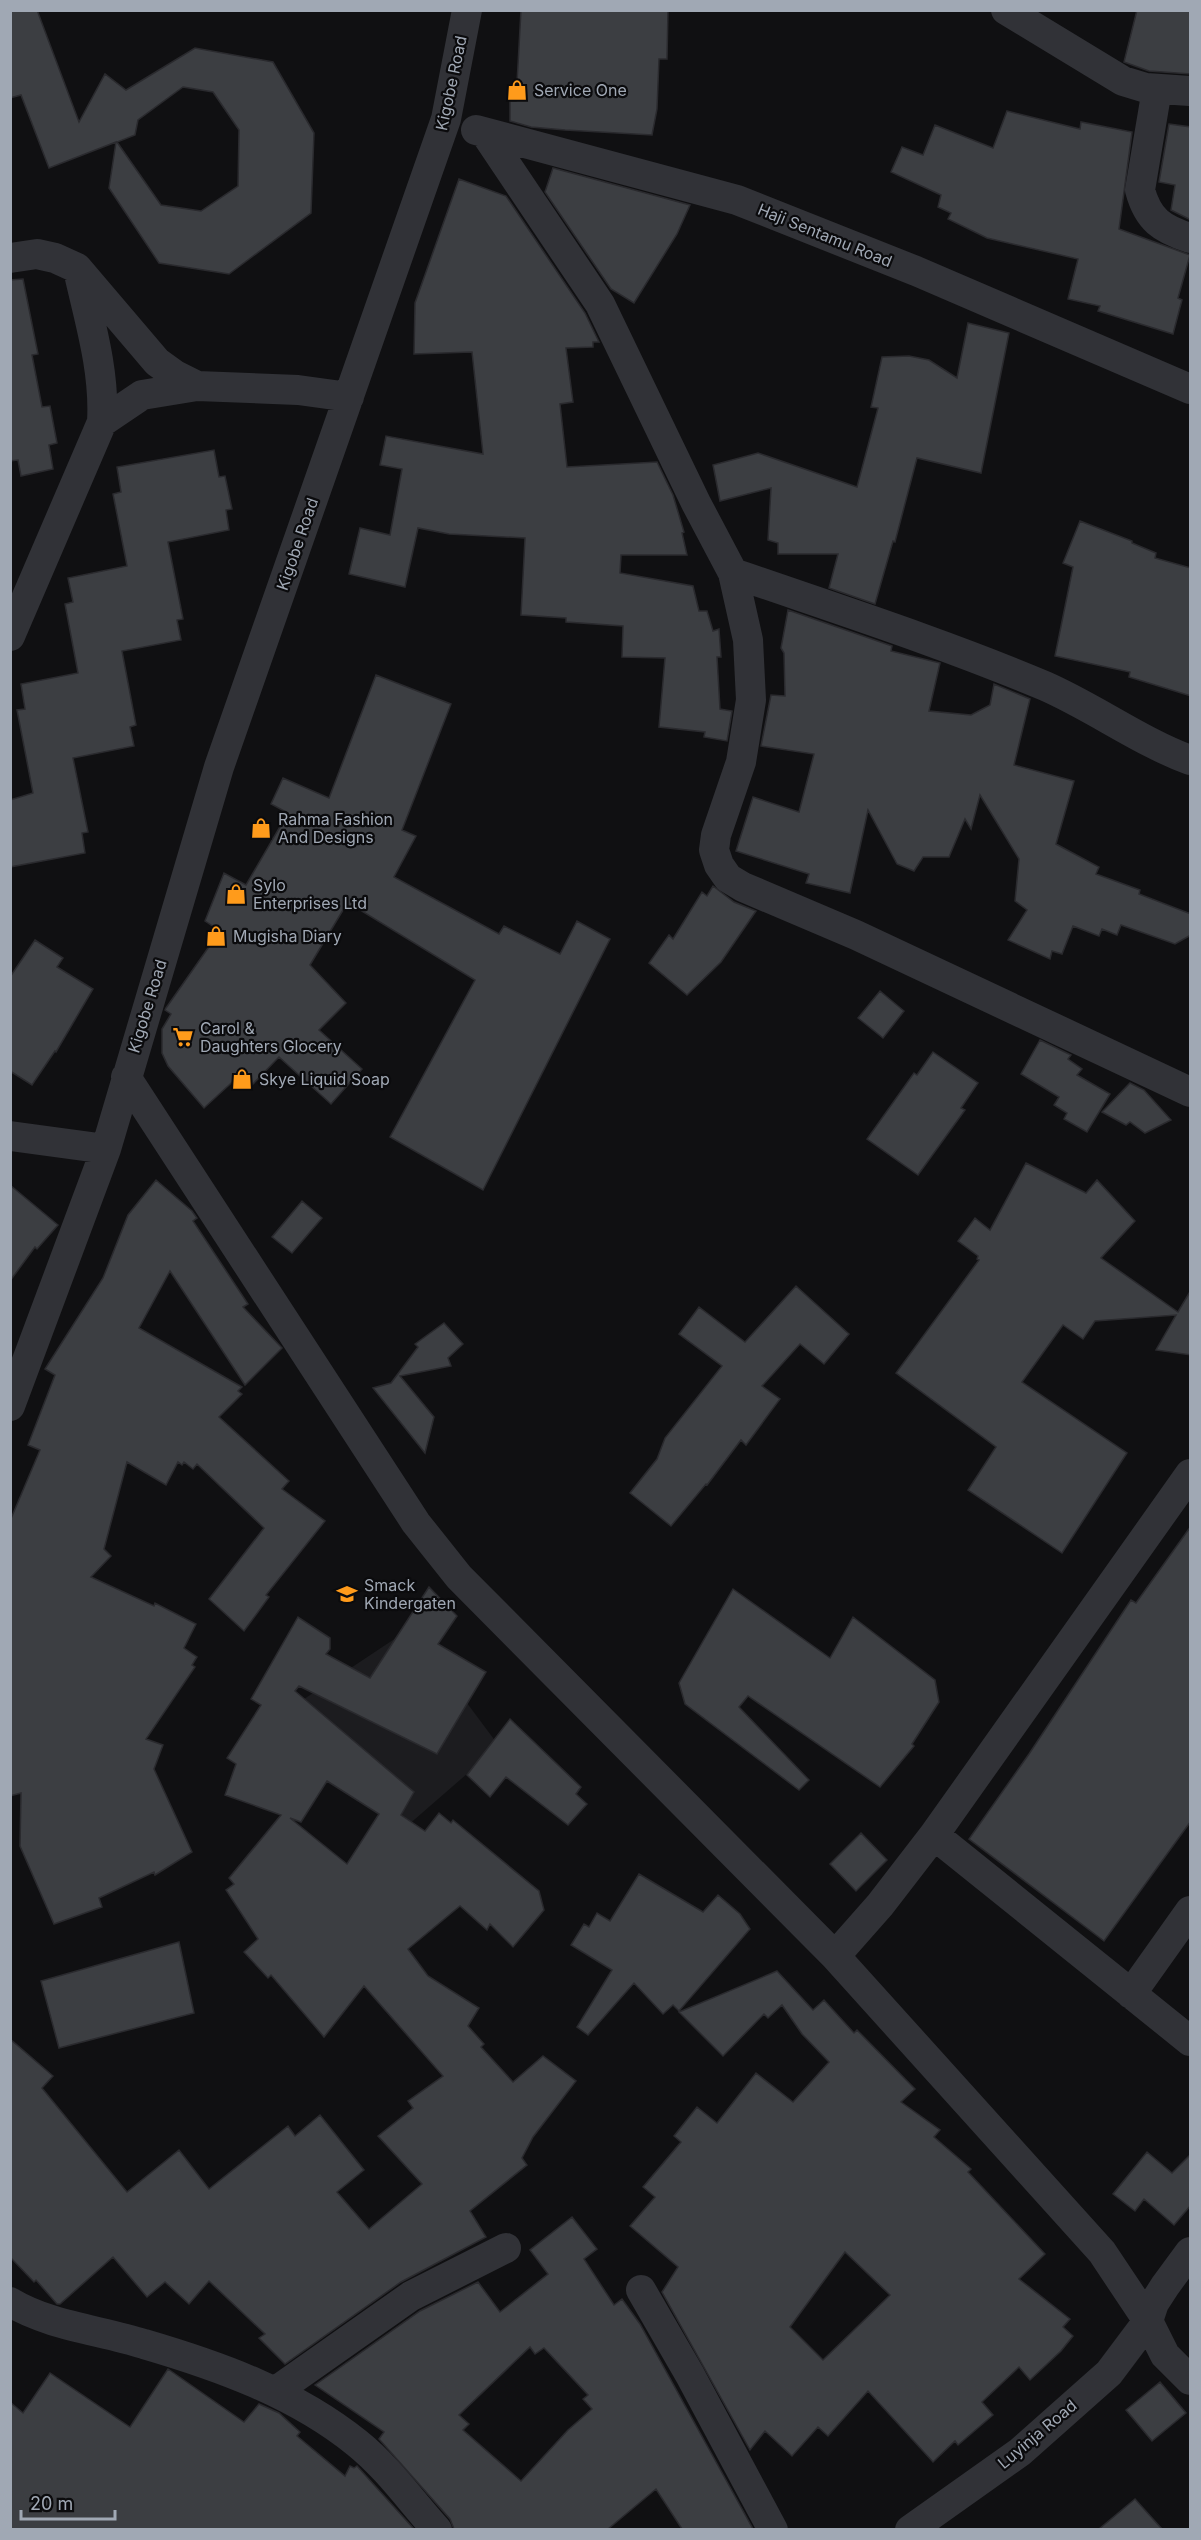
<svg xmlns="http://www.w3.org/2000/svg" width="1201" height="2540" viewBox="0 0 1201 2540" font-family="Inter,sans-serif">
	<style>
		.built { fill: #1c1c1f }
		.building { fill: #3c3e42; stroke: #2a2a2e; stroke-width: 1.5; fill-rule: evenodd }
		.lines { fill: none; stroke-linecap: round; stroke-linejoin: round }
		.minor { stroke: #313237; stroke-width: 30 }
		.labels { text-anchor: middle; dominant-baseline: central; stroke-width: 4.5; stroke-linejoin: round; paint-order: stroke }
		.street-label { font-size: 16px; fill: #a0a8b4; stroke: #0b0b0d }
		.poi-label { font-size: 16px; fill: #a0a8b4; stroke: #0b0b0d; text-anchor: start }
	</style>
	<rect width="100%" height="100%" fill="#101012"/>
	<!-- built -->
	<path class="built" d="M411,1628L499,1746L399,1833L283,1713Z"/>
	<!-- building -->
	<path class="building" d="M10,10H37L79,122L105,74L126,90L195,48L273,62L314,133L311,213L229,274L159,263L109,188L116,142L49,168L21,95L10,98ZM183,87L213,92L239,130L238,186L201,211L161,205L117,142L135,135L138,120Z
		M521,10H668L667,59H659L657,109L652,135L565,130L531,127L510,121V101H516Z
		M1137,10H1191V74L1149,71L1124,62Z
		M1007,111L1080,129L1081,122L1132,132L1119,229L1190,255L1178,298L1182,300L1173,334L1098,311L1100,306L1068,299L1078,259L987,238L948,219L951,213L938,207L941,195L891,172L902,147L923,155L935,125L993,148Z
		M1169,124L1191,127V220L1171,210L1175,185L1159,182Z
		M553,168L690,205L677,234L634,303L611,289L545,192Z
		M459,179L506,196L585,313L599,342H593V347L566,348L573,402L560,404L567,467L657,462L673,495L684,532L682,533L687,555H621L620,573L693,586L699,611H707L713,631L719,629L721,657H717L720,709L732,711L727,741L704,737L705,732L659,727L665,658L622,657L623,626L566,622V618L521,615L525,538L449,534L418,528L405,587L349,574L360,528L390,535L402,469L380,465L386,436L483,454L472,352L414,354L415,303Z
		M23,279L38,354L32,355L42,407L50,406L57,443L49,445L53,469L21,476L18,460L10,461V280Z
		M968,323L1009,333L981,473L917,458L895,542L893,541L875,604L829,588L838,554H778V543L768,540L771,488L720,501L713,465L758,453L857,487L878,408L871,407L882,357L909,356L929,360L957,378Z
		M214,450L219,477L225,476L232,509L226,510L229,530L168,542L183,619L177,620L181,640L122,651L136,725L130,727L134,746L73,758L88,832L82,833L85,853L10,867V800L33,793L17,710L25,709L21,684L78,673L65,604L73,602L68,578L127,566L113,494L121,492L117,467Z
		M1080,521L1132,541V543L1156,553L1155,558L1191,568V696L1129,677L1130,672L1055,656L1073,567L1063,563Z
		M788,610L892,646L891,651L940,663L929,711L971,715L990,705L994,684L1030,699L1014,765L1074,781L1056,844L1099,867L1096,874L1140,890L1139,894L1191,914V935L1175,944L1121,925L1117,935L1102,929L1099,936L1073,926L1062,954L1052,951L1050,959L1008,940L1027,910L1015,901L1019,859L980,795L971,829L965,819L949,857H923L914,871L897,864L868,810L850,893L806,883L809,874L736,851L753,797L799,812L814,754L761,746L771,695L785,696L784,653L781,648Z
		M376,675L451,704L402,830L416,836L394,877L499,934L504,926L560,954L577,921L610,939L483,1190L390,1137L475,980L357,908L356,910L346,905L310,965L346,1003L319,1030L362,1069L331,1104L279,1057L251,1086L240,1075L204,1108L168,1066L162,1053V1029L171,1014L165,1010L166,1008L220,931L205,921L224,873L246,885L288,813L271,804L283,778L329,798Z
		M713,886L734,902L756,911L721,962L687,995L649,963L669,935L673,939L702,892L707,896Z
		M35,940L63,958L57,967L93,989L56,1052L55,1051L32,1085L10,1071V977Z
		M880,991L904,1011L883,1038L858,1018Z
		M1040,1040L1071,1055L1068,1059L1082,1069L1077,1075L1110,1094L1087,1132L1064,1119L1067,1113L1054,1105L1059,1097L1021,1074Z
		M933,1052L978,1083L961,1108L965,1110L918,1175L867,1139L914,1073L917,1075Z
		M1130,1083L1144,1090L1171,1120L1145,1133L1130,1122L1126,1125L1102,1112Z
		M1026,1163L1086,1193L1097,1180L1135,1221L1101,1258L1178,1312L1191,1290V1355L1156,1350L1176,1315L1095,1321L1083,1339L1063,1325L1022,1382L1127,1453L1062,1553L968,1490L996,1447L896,1373L979,1260L977,1259L978,1256L958,1241L975,1218L990,1230Z
		M156,1180L192,1211L197,1218L193,1221L248,1304L243,1307L282,1348L245,1385L170,1271L139,1328L242,1387L238,1391L242,1394L219,1417L289,1481L282,1489L325,1521L266,1595L269,1597L244,1631L209,1599L264,1528L197,1464L193,1469L184,1462L182,1465L178,1462L166,1485L127,1462L104,1549L111,1556L91,1577L154,1606L155,1603L196,1624L184,1648L197,1657L192,1665L195,1667L146,1739L163,1745L154,1769L192,1852L155,1875L154,1872L99,1898L102,1907L54,1924L20,1846L21,1793L10,1796V1521L40,1450L28,1445L55,1375L45,1369L103,1278L128,1215Z
		M10,1185L58,1225L37,1249L35,1247L10,1281Z
		M302,1201L322,1218L292,1253L272,1237Z
		M796,1286L849,1334L824,1364L800,1344L762,1386L780,1399L746,1445L741,1440L707,1485L706,1484L671,1526L630,1493L657,1459L665,1438L722,1366L679,1334L699,1307L745,1342Z
		M444,1323L463,1344L448,1358L451,1366L400,1376L434,1417L425,1453L373,1388L391,1383L418,1347L415,1344Z
		M1191,1526V1821L1104,1941L969,1839L1029,1754L1131,1600L1136,1603Z
		M429,1587L457,1616L438,1644L486,1672L437,1754L299,1686L295,1691L414,1792L401,1815L425,1831L439,1813L451,1823L453,1820L539,1891L544,1910L513,1947L490,1924L487,1930L460,1906L408,1949L428,1976L479,2008L468,2026L484,2044L481,2047L513,2082L543,2056L576,2081L533,2137L522,2158L527,2165L470,2211L486,2237L401,2282L285,2364L259,2338L265,2334L209,2281L189,2304L165,2282L147,2297L113,2257L60,2304H57L36,2280L34,2282L10,2257V2039L53,2076L42,2088L127,2192L179,2150L209,2189L288,2126L295,2136L320,2115L364,2170L337,2192L369,2229L422,2184L378,2136L413,2108L408,2101L443,2076L364,1986L324,2037L271,1975L268,1978L244,1952L258,1939L226,1890L234,1884L229,1878L281,1815L225,1795L236,1764L227,1758L261,1705L251,1699L298,1617L330,1638V1649L326,1654L370,1678ZM327,1781L379,1814L347,1864L290,1818L301,1822Z
		M733,1589L830,1658L853,1617L935,1680L939,1702L912,1744L914,1746L880,1787L748,1696L739,1707L809,1780L799,1790L685,1704L679,1683Z
		M510,1719L581,1787L576,1794L587,1804L568,1825L506,1777L490,1797L467,1775Z
		M861,1833L887,1860L856,1891L830,1864Z
		M639,1874L703,1912L718,1895L740,1914L750,1929L679,2011L673,2005L663,2014L634,1983L588,2035L577,2027L612,1970L571,1945L584,1924L589,1927L597,1913L610,1921Z
		M179,1942L194,2013L59,2048L41,1981Z
		M777,1971L813,2010L824,2000L854,2033L857,2030L915,2089L901,2102L940,2130L934,2137L971,2169L968,2172L1045,2254L1019,2279L1070,2319L1063,2327L1073,2336L1061,2351L1030,2380L1019,2367L982,2402L993,2415L958,2445L955,2441L933,2462L868,2391L828,2436L818,2427L792,2456L765,2431L750,2450L662,2292L678,2267L630,2226L655,2197L643,2187L681,2142L674,2136L697,2107L717,2123L756,2073L793,2102L829,2062L802,2034L782,2005L768,2018L764,2014L723,2056L679,2012ZM845,2252L890,2295L823,2360L790,2327Z
		M1147,2152L1172,2173L1191,2154V2205L1174,2225L1144,2199L1135,2211L1113,2194Z
		M572,2217L597,2249L584,2259L614,2305L622,2299L640,2324L753,2529H682L656,2489L608,2529H454L450,2519L379,2439L384,2432L315,2385L420,2311L478,2282L500,2312L548,2274L530,2250ZM530,2347L535,2354L544,2348L588,2395L583,2399L592,2409L568,2430L521,2481L463,2430L469,2424L459,2415Z
		M168,2369L244,2422L259,2404L279,2413L300,2432L297,2436L345,2476L350,2466L354,2468L357,2466L414,2529H10V2402L23,2413L50,2373L130,2427Z
		M1160,2382L1186,2413L1152,2441L1126,2410Z
		M1135,2499L1162,2529H1099Z"/>
	<g class="lines">
		<!-- minor -->
		<path class="minor" d="M1006,10L1123,81L1146,88L1190,91
			M1157,89L1140,190C1148,220 1162,229 1190,238
			M476,130L737,200L916,271L1190,389
			M485,133L600,304L696,503L733,573L748,640L751,700L741,762L716,835L714,850L719,865L728,878L743,887L856,935L1190,1092
			M10,258L37,254L55,258L77,268L157,362L175,375L197,386L298,390L349,397
			M102,422L142,395L197,386
			M733,573C837,609 943,643 1045,686C1095,708 1139,741 1190,760
			M10,636L102,422C105,372 90,322 79,274
			M126,1077L416,1523L459,1577L835,1956L1102,2252L1148,2321L1165,2355L1190,2380
			M10,1136L106,1149
			M10,1406L106,1149L219,767L446,119L467,10
			M934,1835L1190,2041
			M835,1956L880,1905L934,1835L1190,1474
			M1131,1994L1190,1911
			M641,2290L690,2375L773,2530
			M10,2302C50,2326 100,2330 144,2344C219,2366 295,2393 357,2443C387,2467 411,2501 437,2530
			M276,2391L411,2296L506,2248
			M910,2530L1020,2452L1109,2373L1148,2321L1154,2303L1165,2286L1190,2252"/>
	</g>
	<!-- icons -->
	<defs>
		<g id="shop-bare" transform="scale(1.62)"><path d="M-5-2.5h2.3a2.7 3.5 0 0 1 5.4 0H5L5.5 6h-11ZM-1.5-2.5h3a1.5 2.3 0 0 0-3 0Z" fill="#ff9b1b" stroke="#0b0b0d" stroke-width="2.5" paint-order="stroke"/></g>
		<g id="supermarket-bare" transform="scale(1.62)"><path d="M-6-5.5h2.5l.6 2H6L4.5 2H-2.5L-4.4-4H-6ZM-1.5 3.2a1.3 1.3 0 1 0 .1 0ZM3 3.2a1.3 1.3 0 1 0 .1 0Z" fill="#ff9b1b" stroke="#0b0b0d" stroke-width="2.5" paint-order="stroke"/></g>
		<g id="school-bare" transform="scale(1.62)"><path d="M0-5L7-2L0 1L-7-2ZM-4 1L0 2.5L4 1V4Q0 6-4 4Z" fill="#ff9b1b" stroke="#0b0b0d" stroke-width="2.5" paint-order="stroke"/></g>
	</defs>
	<g fill-rule="evenodd">
		<use href="#shop-bare" x="517" y="90"/>
		<use href="#shop-bare" x="261" y="828"/>
		<use href="#shop-bare" x="236" y="894"/>
		<use href="#shop-bare" x="216" y="936"/>
		<use href="#supermarket-bare" x="183" y="1037"/>
		<use href="#shop-bare" x="242" y="1079"/>
		<use href="#school-bare" x="347" y="1594"/>
	</g>
	<g class="labels">
		<!-- street labels -->
		<g class="street-label">
			<text transform="translate(451 83) rotate(-78)">Kigobe Road</text>
			<text transform="translate(825 235) rotate(22)">Haji Sentamu Road</text>
			<text transform="translate(297 544) rotate(-71)">Kigobe Road</text>
			<text transform="translate(147 1006) rotate(-73)">Kigobe Road</text>
			<text transform="translate(1037 2434) rotate(-40)">Luyinja Road</text>
		</g>
		<!-- poi labels -->
		<g class="poi-label">
			<text x="534" y="90">Service One</text>
			<text x="278" y="819">Rahma Fashion<tspan x="278" dy="18">And Designs</tspan></text>
			<text x="253" y="885">Sylo<tspan x="253" dy="18">Enterprises Ltd</tspan></text>
			<text x="233" y="936">Mugisha Diary</text>
			<text x="200" y="1028">Carol &amp;<tspan x="200" dy="18">Daughters Glocery</tspan></text>
			<text x="259" y="1079">Skye Liquid Soap</text>
			<text x="364" y="1585">Smack<tspan x="364" dy="18">Kindergaten</tspan></text>
		</g>
	</g>
	<!-- border -->
	<rect width="1201" height="2540" fill="none" stroke="#a0a8b4" stroke-width="24"/>
	<!-- scale -->
	<path d="M21 2510v9h94v-9" fill="none" stroke="#a0a8b4" stroke-width="3"/>
	<text x="30" y="2510" font-size="18" fill="#a0a8b4" stroke="#0b0b0d" stroke-width="4.5" paint-order="stroke">20 m</text>
</svg>
